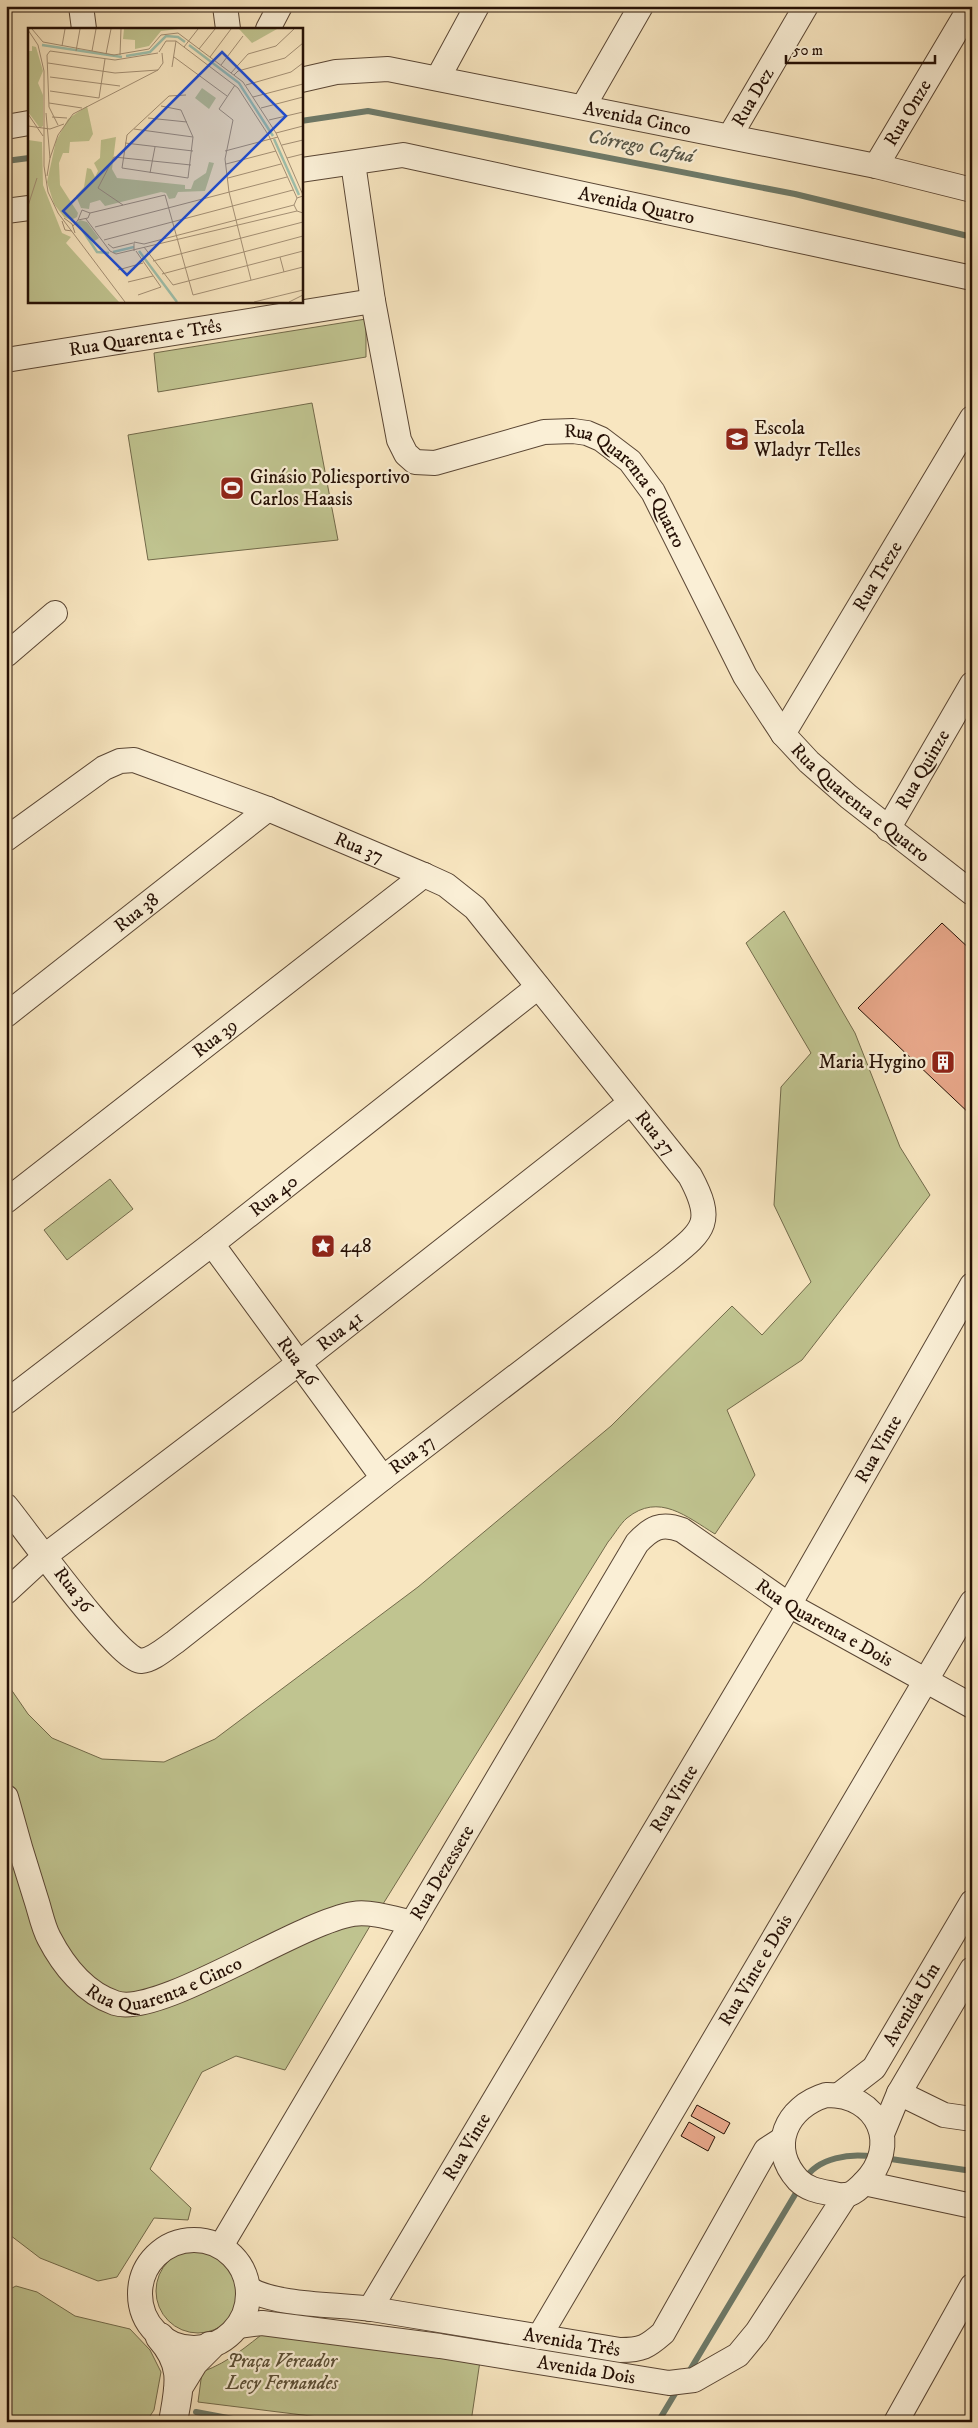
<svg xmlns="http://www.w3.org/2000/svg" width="978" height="2428" viewBox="0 0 978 2428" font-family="'IM FELL DW Pica',serif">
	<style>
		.green { fill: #c0c490; stroke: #726a4a }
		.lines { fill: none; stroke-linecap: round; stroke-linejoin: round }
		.stream { stroke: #6e7a69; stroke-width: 6 }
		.building { fill: #eaa98c; stroke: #251005 }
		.minor-casing { stroke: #5a4634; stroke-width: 26 }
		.tertiary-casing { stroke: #5a4634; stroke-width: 30 }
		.minor { stroke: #faefd6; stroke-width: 24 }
		.tertiary { stroke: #faefd6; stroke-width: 28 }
		.labels { text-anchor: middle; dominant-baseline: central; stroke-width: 4.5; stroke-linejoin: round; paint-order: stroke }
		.street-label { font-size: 19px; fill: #251005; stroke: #faefd6 }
		.poi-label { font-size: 19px; fill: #251005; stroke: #faefd6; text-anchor: start }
		.park-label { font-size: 19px; font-style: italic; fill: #5b4f36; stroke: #faefd6 }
		.water-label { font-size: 20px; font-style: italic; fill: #565648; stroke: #faefd6 }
		.inset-river { fill: none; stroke: #9fc0ac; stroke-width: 2.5 }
		.inset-road { fill: none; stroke: #a49075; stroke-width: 1 }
		.view { fill: #1d4ed8; fill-opacity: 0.15; stroke: #1d4ed8; stroke-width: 2.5 }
		.inset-edge { fill: none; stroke: #251005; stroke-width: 2.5 }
	</style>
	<rect width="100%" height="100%" fill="#f8e6c0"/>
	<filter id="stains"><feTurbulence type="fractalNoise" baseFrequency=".004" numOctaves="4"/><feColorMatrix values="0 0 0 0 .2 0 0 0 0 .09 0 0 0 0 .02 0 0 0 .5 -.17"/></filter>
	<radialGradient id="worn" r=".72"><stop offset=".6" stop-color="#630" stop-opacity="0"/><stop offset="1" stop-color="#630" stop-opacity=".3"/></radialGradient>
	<!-- green -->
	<path class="green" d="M366,319V357L158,392L154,353Z
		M312,403L338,540L148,560L128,435Z
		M784,911L855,1033L900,1147L930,1195L802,1360L727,1410L755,1475L715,1534C687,1517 659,1492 627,1518C620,1524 614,1535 608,1542L383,1904L285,2070L236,2056L202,2072L150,2169L191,2208L188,2220L154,2218L117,2277L98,2281L40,2258L6,2232V1682L28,1714L52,1738L102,1759L164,1762L215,1739L418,1587L611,1426L732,1306L762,1335L811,1282L774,1205L781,1087L811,1053L746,943Z
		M110,1179L133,1209L67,1260L44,1230Z
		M156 2291a42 42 0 1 1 84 0a42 42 0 1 1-84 0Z
		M16,2286L37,2292L75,2316L130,2329L150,2350L161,2372L154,2410L146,2422H6V2291Z
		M269,2329L480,2361L471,2422H359L198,2402L202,2372C231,2361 245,2347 269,2329Z"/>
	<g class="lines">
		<!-- stream -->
		<path class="stream" d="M301,121L368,111L795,194L972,237
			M6,161L29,158
			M884,2158L972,2171
			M804,2180C818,2157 851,2153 874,2157
			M687,2375L799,2188
			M196,2412L249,2422
			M658,2422L679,2387"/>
	</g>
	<!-- building -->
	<path class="building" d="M942,923L972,951V1116L858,1008Z
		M697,2105L730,2123L724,2134L691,2116Z
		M689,2122L715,2137L708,2151L681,2136Z"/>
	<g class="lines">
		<!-- minor casing -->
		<g class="minor-casing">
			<g id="minor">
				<path d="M81,6L84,29"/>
				<path d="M225,6L228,29"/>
				<path d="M268,29L280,6"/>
				<path d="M438,78L477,6"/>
				<path id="s1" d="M301,80L336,72L388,69L876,166L972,190"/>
				<path d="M583,107L641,6"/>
				<path d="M6,127L29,123"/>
				<path id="s2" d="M730,136L806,6"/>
				<path id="s3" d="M353,163L373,301L399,440L406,454L415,462L435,463L544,432L573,431L587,433L601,439L630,461L653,492L745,676L783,734L809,762L849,797L972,893"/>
				<path id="s4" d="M876,166L971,6"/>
				<path id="s5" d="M301,170L403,155L972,278"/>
				<path d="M6,211L29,208"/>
				<path id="s6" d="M6,360L373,301"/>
				<path d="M6,655L55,613"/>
				<path id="s7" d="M783,734L972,418"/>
				<path id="s8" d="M888,829L972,684"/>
				<path id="s9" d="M6,839L104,768L120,761L134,760L268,809L424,875L446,885L475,908L690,1176C716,1224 703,1231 665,1262L383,1478L175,1642C166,1648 153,1660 141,1661C120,1662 25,1529 6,1506"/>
				<path id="s10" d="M6,1015L268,809"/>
				<path id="s11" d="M6,1201L424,875"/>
				<path id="s12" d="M212,1244L383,1478"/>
				<path id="s13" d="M6,1402L212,1244L538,987"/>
				<path id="s14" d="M6,1592L46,1555L299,1363L630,1103"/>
				<path id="s15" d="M6,1797C15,1831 25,1865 36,1899C40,1911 43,1927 49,1938C63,1965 85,1993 115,2003C158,2018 297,1923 353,1914C371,1911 395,1919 412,1923"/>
				<path d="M899,2093L944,2115L972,2119"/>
				<path d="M826,2095C879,2094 901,2146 864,2183C859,2188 852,2195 845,2195C840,2196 834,2194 829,2193C818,2191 807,2189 798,2180C768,2147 786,2107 826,2095Z"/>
				<path id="s16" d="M839,2095L874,2068L972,1902"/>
				<path d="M882,2134L899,2093L972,1969"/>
				<path d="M864,2183L972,2206"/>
				<circle cx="194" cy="2294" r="54"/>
				<path id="s17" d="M221,2246L637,1543C651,1528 661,1522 682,1530L789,1605L972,1706"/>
				<path id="s18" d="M249,2289C278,2306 337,2304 372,2309C455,2322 537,2337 620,2350C642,2350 647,2347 663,2333L766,2150L783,2139"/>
				<path id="s19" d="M370,2309L789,1605L972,1285"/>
				<path id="s20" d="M238,2326L262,2323L440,2346L669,2383L694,2380L738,2355L757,2332L846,2195"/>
				<path id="s21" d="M539,2337L972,1602"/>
				<path d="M896,2422L972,2286"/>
			</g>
		</g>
		<!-- tertiary casing -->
		<g class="tertiary-casing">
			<path id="tertiary" d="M160,2337C186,2366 179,2387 173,2422
				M178,2388L194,2362L210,2346"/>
		</g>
		<!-- minor -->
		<use href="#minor" class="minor"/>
		<!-- tertiary -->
		<use href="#tertiary" class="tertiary"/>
	</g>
	<!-- icons -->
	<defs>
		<g id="school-square" transform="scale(1.25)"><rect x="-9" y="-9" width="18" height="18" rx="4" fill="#8f2418" stroke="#faefd6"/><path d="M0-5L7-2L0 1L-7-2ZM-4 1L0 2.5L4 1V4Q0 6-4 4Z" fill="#fff"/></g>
		<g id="stadium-square" transform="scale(1.25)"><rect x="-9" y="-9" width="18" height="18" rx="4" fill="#8f2418" stroke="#faefd6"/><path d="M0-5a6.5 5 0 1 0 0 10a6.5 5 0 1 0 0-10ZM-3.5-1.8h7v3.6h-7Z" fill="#fff"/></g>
		<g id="building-square" transform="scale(1.25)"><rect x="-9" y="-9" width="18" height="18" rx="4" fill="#8f2418" stroke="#faefd6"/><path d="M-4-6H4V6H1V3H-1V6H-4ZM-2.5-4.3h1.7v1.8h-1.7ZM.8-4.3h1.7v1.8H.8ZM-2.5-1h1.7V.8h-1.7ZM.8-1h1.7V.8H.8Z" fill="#fff"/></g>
		<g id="sight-square" transform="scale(1.25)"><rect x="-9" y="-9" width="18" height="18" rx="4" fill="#8f2418" stroke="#faefd6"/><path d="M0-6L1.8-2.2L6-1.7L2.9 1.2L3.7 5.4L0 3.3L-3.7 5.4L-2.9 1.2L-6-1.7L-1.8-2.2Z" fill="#fff"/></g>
	</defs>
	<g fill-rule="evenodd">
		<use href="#school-square" x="737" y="439"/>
		<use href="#stadium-square" x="232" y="488"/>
		<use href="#building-square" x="943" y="1062"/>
		<use href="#sight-square" x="323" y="1246"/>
	</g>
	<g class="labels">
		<!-- street labels -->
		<g class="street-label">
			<text stroke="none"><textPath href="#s2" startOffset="45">Rua Dez</textPath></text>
			<text stroke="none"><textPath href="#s4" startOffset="62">Rua Onze</textPath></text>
			<text stroke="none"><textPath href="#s1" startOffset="342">Avenida Cinco</textPath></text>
			<text stroke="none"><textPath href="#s5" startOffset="342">Avenida Quatro</textPath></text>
			<text stroke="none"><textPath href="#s6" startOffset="141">Rua Quarenta e Três</textPath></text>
			<text stroke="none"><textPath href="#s3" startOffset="549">Rua Quarenta e Quatro</textPath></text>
			<text stroke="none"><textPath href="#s7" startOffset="184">Rua Treze</textPath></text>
			<text stroke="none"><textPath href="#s8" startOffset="69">Rua Quinze</textPath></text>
			<text stroke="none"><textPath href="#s3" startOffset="954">Rua Quarenta e Quatro</textPath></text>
			<text stroke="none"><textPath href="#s9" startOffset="394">Rua 37</textPath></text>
			<text stroke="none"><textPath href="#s10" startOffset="166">Rua 38</textPath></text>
			<text stroke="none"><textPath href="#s11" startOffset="265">Rua 39</textPath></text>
			<text stroke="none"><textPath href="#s9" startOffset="814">Rua 37</textPath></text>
			<text stroke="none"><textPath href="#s13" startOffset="338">Rua 40</textPath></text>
			<text stroke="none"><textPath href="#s14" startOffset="424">Rua 41</textPath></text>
			<text stroke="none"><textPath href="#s12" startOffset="145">Rua 46</textPath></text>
			<text stroke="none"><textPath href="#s19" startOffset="999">Rua Vinte</textPath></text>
			<text transform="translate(412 1455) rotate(-37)">Rua 37</text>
			<text transform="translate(73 1590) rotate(53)">Rua 36</text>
			<text stroke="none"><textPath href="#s17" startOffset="1038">Rua Quarenta e Dois</textPath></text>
			<text stroke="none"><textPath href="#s19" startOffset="594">Rua Vinte</textPath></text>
			<text stroke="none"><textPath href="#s17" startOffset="434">Rua Dezessete</textPath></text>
			<text stroke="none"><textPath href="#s15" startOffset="294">Rua Quarenta e Cinco</textPath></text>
			<text stroke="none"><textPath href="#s21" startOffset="426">Rua Vinte e Dois</textPath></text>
			<text stroke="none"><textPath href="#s16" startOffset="118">Avenida Um</textPath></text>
			<text stroke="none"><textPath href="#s19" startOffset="189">Rua Vinte</textPath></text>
			<text stroke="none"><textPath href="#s18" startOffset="328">Avenida Três</textPath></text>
			<text stroke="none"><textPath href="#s20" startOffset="352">Avenida Dois</textPath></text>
		</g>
		<!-- poi labels -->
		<g class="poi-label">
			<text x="754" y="428">Escola<tspan x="754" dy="22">Wladyr Telles</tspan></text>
			<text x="250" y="477">Ginásio Poliesportivo<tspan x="250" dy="22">Carlos Haasis</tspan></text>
			<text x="926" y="1062" text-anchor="end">Maria Hygino</text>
			<text x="340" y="1246">448</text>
		</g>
		<!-- park labels -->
		<g class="park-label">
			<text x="282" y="2361">Praça Vereador<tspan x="282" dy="22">Lecy Fernandes</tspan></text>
		</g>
		<!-- water labels -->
		<g class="water-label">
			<text transform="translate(641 147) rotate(11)">Córrego Cafuá</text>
		</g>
	</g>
	<!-- overview -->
	<g transform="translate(28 28)">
		<rect width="275" height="275" fill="#f8e6c0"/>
		<path d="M96,1H150L133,3L121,18L107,21V12L95,11ZM211,1H249L224,15ZM4,18L8,19L15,43L10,55L15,67V98L12,100L0,84V23H4ZM174,60L188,70L181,81L167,70ZM59,78L65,106L61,113L42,114L41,125H35L31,135L32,157L50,185L49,189L43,192L36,189L26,176L19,154L28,113L40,91ZM88,109L84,141L89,150L157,157V161H163L166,153L178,145L181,134L186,135L177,163L150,164L147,170L141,171L138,165L133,164L77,178L72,172L62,175L61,181L53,180L48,168L56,159L59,140L63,141L67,149L70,143L66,135L72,130L73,112ZM0,112L14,114L15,157L34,205L43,209L38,215L91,274H0ZM52,192L59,194L71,210L65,214L50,194Z" fill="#c0c490"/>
		<path class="inset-river" d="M14,17L94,29M161,17L211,55L245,108M98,28L122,24L138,8L150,9L157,14M246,111L271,167M49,194L69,224L81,225M111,223L149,274M85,224L106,219"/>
		<path class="inset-road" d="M4,1L15,14L86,27L121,21L133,7L150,5M0,2L10,17L16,43V138L20,164L30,185L97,274M150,5L215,54L248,105L275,167M148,13L210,60L241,108L269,170M34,18L37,1M156,19L170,1M171,21L187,1M48,23L52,1M64,23L68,1M131,24L138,13H148M78,26L83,1M92,27L93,1M146,29L199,68M182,29L203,1M20,35L87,45L130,42M193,37L215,8M144,39L148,13M203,45L220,26L248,18L266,1M206,47L210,43L257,30L275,15M22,49L92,58M207,57L191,81L205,92L197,131L201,164L223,252M218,57L263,44L275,35M22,63L71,70L77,31M225,69L275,56M21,75L54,80M133,78L153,82L165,109L160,150L94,140L99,107L141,68L158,67M233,80L275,69M18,85L22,130L19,148M0,86L15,108M24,89L39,90M120,90L159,94M241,92L275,84M30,97L21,79L19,27L22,23L87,32L130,25M0,98L22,101L36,96M106,101L165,109M248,105L275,98M97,115L165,123M254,117L275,112M197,123L250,109M22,130L30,107L45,86L130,42L135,35L134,25M259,130L275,126M198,136L248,123M122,145L127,119M200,150L253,136M275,168L269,170L266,177L269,183L275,185M95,177L70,160L86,129L163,137M0,178L9,150M62,185L137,167L165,267L275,239M36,190L44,196L47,205M58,191L82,223L88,226L269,183M50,192L54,182L62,185M34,193L37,202L44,203M45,198L50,192L60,190L62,185M67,199L259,149M76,212L265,162M80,216L85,220L105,215M116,219L145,257L275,223M106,223V214L116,216L266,177M108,223L133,259L110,267M252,229L256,244M125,233L275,194M90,242L115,235M134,246L275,208M100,254L125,248M226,274L275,262M261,274L275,267"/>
		<path class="view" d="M194,24L258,88L99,247L35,183Z"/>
		<rect width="275" height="275" class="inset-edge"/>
	</g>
	<!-- margin -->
	<rect width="978" height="2428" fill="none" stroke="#f8e6c0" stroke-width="25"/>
	<rect x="8" y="8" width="963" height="2413" fill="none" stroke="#251005" stroke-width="2.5"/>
	<rect x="12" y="12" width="953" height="2403" fill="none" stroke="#251005"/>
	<!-- scale -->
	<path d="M786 55v8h149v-8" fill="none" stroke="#251005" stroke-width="2.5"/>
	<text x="793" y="55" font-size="15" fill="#251005" stroke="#faefd6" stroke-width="4" paint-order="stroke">50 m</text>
	<rect width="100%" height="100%" filter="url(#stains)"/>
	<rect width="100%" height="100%" fill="url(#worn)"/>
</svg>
